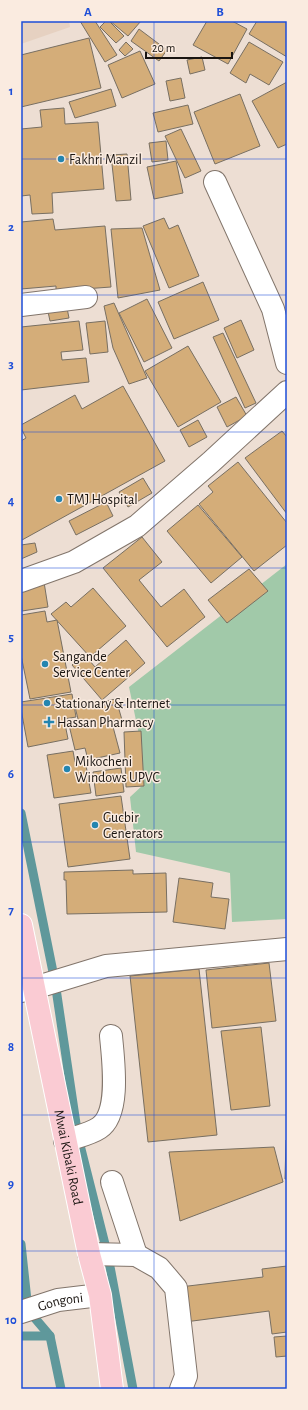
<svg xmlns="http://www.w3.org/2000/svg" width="308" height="1410" font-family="'Alegreya Sans',sans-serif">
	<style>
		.built { fill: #e6d1c1 }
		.green { fill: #a1c9a9 }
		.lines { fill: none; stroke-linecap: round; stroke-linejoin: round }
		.stream { stroke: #5f989b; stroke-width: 9 }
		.building { fill: #d4ad79; stroke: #786f62 }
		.minor-casing { stroke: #82756b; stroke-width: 24 }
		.major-casing { stroke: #fff; stroke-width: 24 }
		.minor { stroke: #fff; stroke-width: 22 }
		.major { stroke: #facbd3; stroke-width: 22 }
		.grid { fill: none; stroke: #1d4ed8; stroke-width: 1; stroke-opacity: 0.55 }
		.poi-dot { fill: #2485b0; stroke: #faebe0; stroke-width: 1.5 }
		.labels { text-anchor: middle; stroke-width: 3; stroke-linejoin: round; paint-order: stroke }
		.poi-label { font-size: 14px; fill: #1a1511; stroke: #faebe0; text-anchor: start }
		.street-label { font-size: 14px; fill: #1a1511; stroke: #faebe0 }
		.neatline { fill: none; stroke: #1d4ed8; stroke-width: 1.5 }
		.grid-label { font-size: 13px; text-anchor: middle; font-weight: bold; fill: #1d4ed8 }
	</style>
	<rect width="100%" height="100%" fill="#edded3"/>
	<polygon class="built" points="21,21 69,21 70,27 21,44"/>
	<polygon class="green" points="287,564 287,919 232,922 230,873 136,852 130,797 143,785 142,749 129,687"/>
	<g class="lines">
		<g class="stream">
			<polyline points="21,813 55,982 78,1137 108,1256 133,1389"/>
			<polyline points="21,1244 28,1310 50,1336 61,1389"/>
			<polyline points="21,1336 50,1336"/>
		</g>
	</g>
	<g class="building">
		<polygon points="80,21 95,21 117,55 105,62"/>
		<polygon points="106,21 109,21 124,36 116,43 100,27"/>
		<polygon points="110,21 141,21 128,36"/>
		<polygon points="207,21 232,21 247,29 228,64 193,45"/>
		<polygon points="257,21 287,21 287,57 249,34"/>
		<polygon points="139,29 167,50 159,61 131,41"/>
		<polygon points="89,38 101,88 21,107 21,55"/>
		<polygon points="126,42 133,49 125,56 119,50"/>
		<polygon points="249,42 283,62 269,85 250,74 246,83 230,73"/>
		<polygon points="140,51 155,84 122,98 108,65"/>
		<polygon points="202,57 205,70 190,74 187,60"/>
		<polygon points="181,78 185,98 170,101 166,81"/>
		<polygon points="287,82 287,144 278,148 252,101"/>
		<polygon points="111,89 116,106 75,118 69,102"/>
		<polygon points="240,94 260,146 215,164 194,112"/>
		<polygon points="188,105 193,124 158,132 153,113"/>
		<polygon points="64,108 65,124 98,122 104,189 52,193 53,213 32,214 30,195 21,196 21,129 42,127 40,110"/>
		<polygon points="181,129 201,171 185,178 165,136"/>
		<polygon points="166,141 168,160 152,162 149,143"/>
		<polygon points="127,154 131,200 116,201 111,155"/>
		<polygon points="176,161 183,193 154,199 147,167"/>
		<polygon points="164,218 169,229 178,225 199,276 169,288 143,226"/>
		<polygon points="53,219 55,230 105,226 111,287 56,291 56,286 21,289 21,222"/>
		<polygon points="142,228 160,290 118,298 111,229"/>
		<polygon points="203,282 219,320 174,339 158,302"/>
		<polygon points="147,299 172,348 144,362 119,313"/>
		<polygon points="66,303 69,318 50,321 47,307"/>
		<polygon points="114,303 147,378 129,384 113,348 104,306"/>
		<polygon points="241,320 254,350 237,358 224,328"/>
		<polygon points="79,321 83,350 61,352 62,360 86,358 89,382 21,390 21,327"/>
		<polygon points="105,321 108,352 90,354 86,323"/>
		<polygon points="223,333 256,403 245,408 213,337"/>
		<polygon points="188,346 221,402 178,427 145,371"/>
		<polygon points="123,386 165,461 22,540 21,537 21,441 26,438 21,428 21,425 75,395 82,409"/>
		<polygon points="236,397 247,416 227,427 217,407"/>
		<polygon points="198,420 207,437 189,447 180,430"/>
		<polygon points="282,431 287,437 287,514 245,458"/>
		<polygon points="238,462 287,523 287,545 254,571 199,504 213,492 208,486"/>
		<polygon points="143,478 152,493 128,507 119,492"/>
		<polygon points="106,502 113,516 76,535 69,521"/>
		<polygon points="198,505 242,557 211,583 167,531"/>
		<polygon points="142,537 162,562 139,580 161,607 184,589 205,617 167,647 103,568"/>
		<polygon points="35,543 37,552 21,559 21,545"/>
		<polygon points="249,569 268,591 227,623 208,600"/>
		<polygon points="44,582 48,607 22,611 21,585"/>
		<polygon points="93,588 126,626 90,657 51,614 66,602 71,607"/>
		<polygon points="45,611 47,622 57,620 71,692 30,699 21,655 21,615"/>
		<polygon points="126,640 145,663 102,700 72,665 84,654 95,667"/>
		<polygon points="72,694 76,717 64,719 68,739 28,747 21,709 21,702"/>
		<polygon points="116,699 122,720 112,723 120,753 88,760 85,748 75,750 69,725 79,723 75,707"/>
		<polygon points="141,731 144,786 126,787 124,732"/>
		<polygon points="73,751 75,762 85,760 91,793 54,798 47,755"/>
		<polygon points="121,768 124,792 96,796 93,772"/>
		<polygon points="121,796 130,859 68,867 59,804"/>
		<polygon points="133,870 133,874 166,873 167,912 67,914 66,880 64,880 64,872"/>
		<polygon points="179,878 213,883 211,897 229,899 225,929 173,922"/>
		<polygon points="269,963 276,1021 212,1028 206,970"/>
		<polygon points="199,969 217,1135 148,1142 130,976"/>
		<polygon points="261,1027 270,1106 231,1110 221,1031"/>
		<polygon points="286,1140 287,1140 287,1179 285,1179"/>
		<polygon points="274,1147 283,1182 180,1221 169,1152"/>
		<polygon points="287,1266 287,1332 272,1334 269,1311 185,1322 180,1287 263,1277 262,1269"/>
		<polygon points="287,1336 287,1356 276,1357 274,1337"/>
	</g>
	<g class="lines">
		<g class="minor-casing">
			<g id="minor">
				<polyline points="215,182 273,309 287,363"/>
				<polyline points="21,305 86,297"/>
				<polyline points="21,581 74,562 137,526 211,462 287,392"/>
				<polyline points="21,991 34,988 106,966 287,949"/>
				<path d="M65 1141C76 1137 90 1134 99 1128 121 1114 113 1059 111 1036"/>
				<polyline points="112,1182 136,1255"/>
				<polyline points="89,1254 136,1255 159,1268 176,1288 186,1376 181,1389"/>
				<path id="s1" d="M21 1312 58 1300 100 1295"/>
			</g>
		</g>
		<g class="major-casing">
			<g id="major">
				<path id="s2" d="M21 925 89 1254 100 1295 112 1389"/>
			</g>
		</g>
		<use href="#minor" class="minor"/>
		<use href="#major" class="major"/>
	</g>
	<path class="grid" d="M154 21V1389M21 159H287M21 295H287M21 432H287M21 568H287M21 705H287M21 842H287M21 978H287M21 1115H287M21 1251H287"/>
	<g class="poi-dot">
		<circle cx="61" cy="159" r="4"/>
		<circle cx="59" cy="499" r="4"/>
		<circle cx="45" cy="664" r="4"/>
		<circle cx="47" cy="703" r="4"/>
		<path d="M47 716h4v4h4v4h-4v4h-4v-4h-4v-4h4z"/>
		<circle cx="67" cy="769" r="4"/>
		<circle cx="95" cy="825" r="4"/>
	</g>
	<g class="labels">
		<g class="poi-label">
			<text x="69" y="164">Fakhri Manzil</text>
			<text x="67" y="504">TMJ Hospital</text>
			<text x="53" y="661">Sangande<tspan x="53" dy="16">Service Center</tspan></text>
			<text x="55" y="708">Stationary &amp; Internet</text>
			<text x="57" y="727">Hassan Pharmacy</text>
			<text x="75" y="766">Mikocheni<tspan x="75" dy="16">Windows UPVC</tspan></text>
			<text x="103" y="822">Gucbir<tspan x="103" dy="16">Generators</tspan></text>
		</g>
		<g class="street-label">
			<text dy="5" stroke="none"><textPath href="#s2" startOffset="237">Mwai Kibaki Road</textPath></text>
			<text dy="5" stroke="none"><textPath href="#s1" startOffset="41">Gongoni</textPath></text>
		</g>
	</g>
	<rect width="308" height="1410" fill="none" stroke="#faebe0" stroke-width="44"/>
	<path d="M146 52v6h86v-6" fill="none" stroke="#1a1511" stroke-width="2"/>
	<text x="152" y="52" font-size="12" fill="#1a1511" stroke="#faebe0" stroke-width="3" paint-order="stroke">20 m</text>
	<rect x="22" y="22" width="264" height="1366" class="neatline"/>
	<g class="grid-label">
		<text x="88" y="16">A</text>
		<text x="220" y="16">B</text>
		<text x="11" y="95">1</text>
		<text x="11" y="231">2</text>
		<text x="11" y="368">3</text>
		<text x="11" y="505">4</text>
		<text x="11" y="641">5</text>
		<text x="11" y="778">6</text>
		<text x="11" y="914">7</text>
		<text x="11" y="1051">8</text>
		<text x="11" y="1188">9</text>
		<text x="11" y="1324">10</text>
	</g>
</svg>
